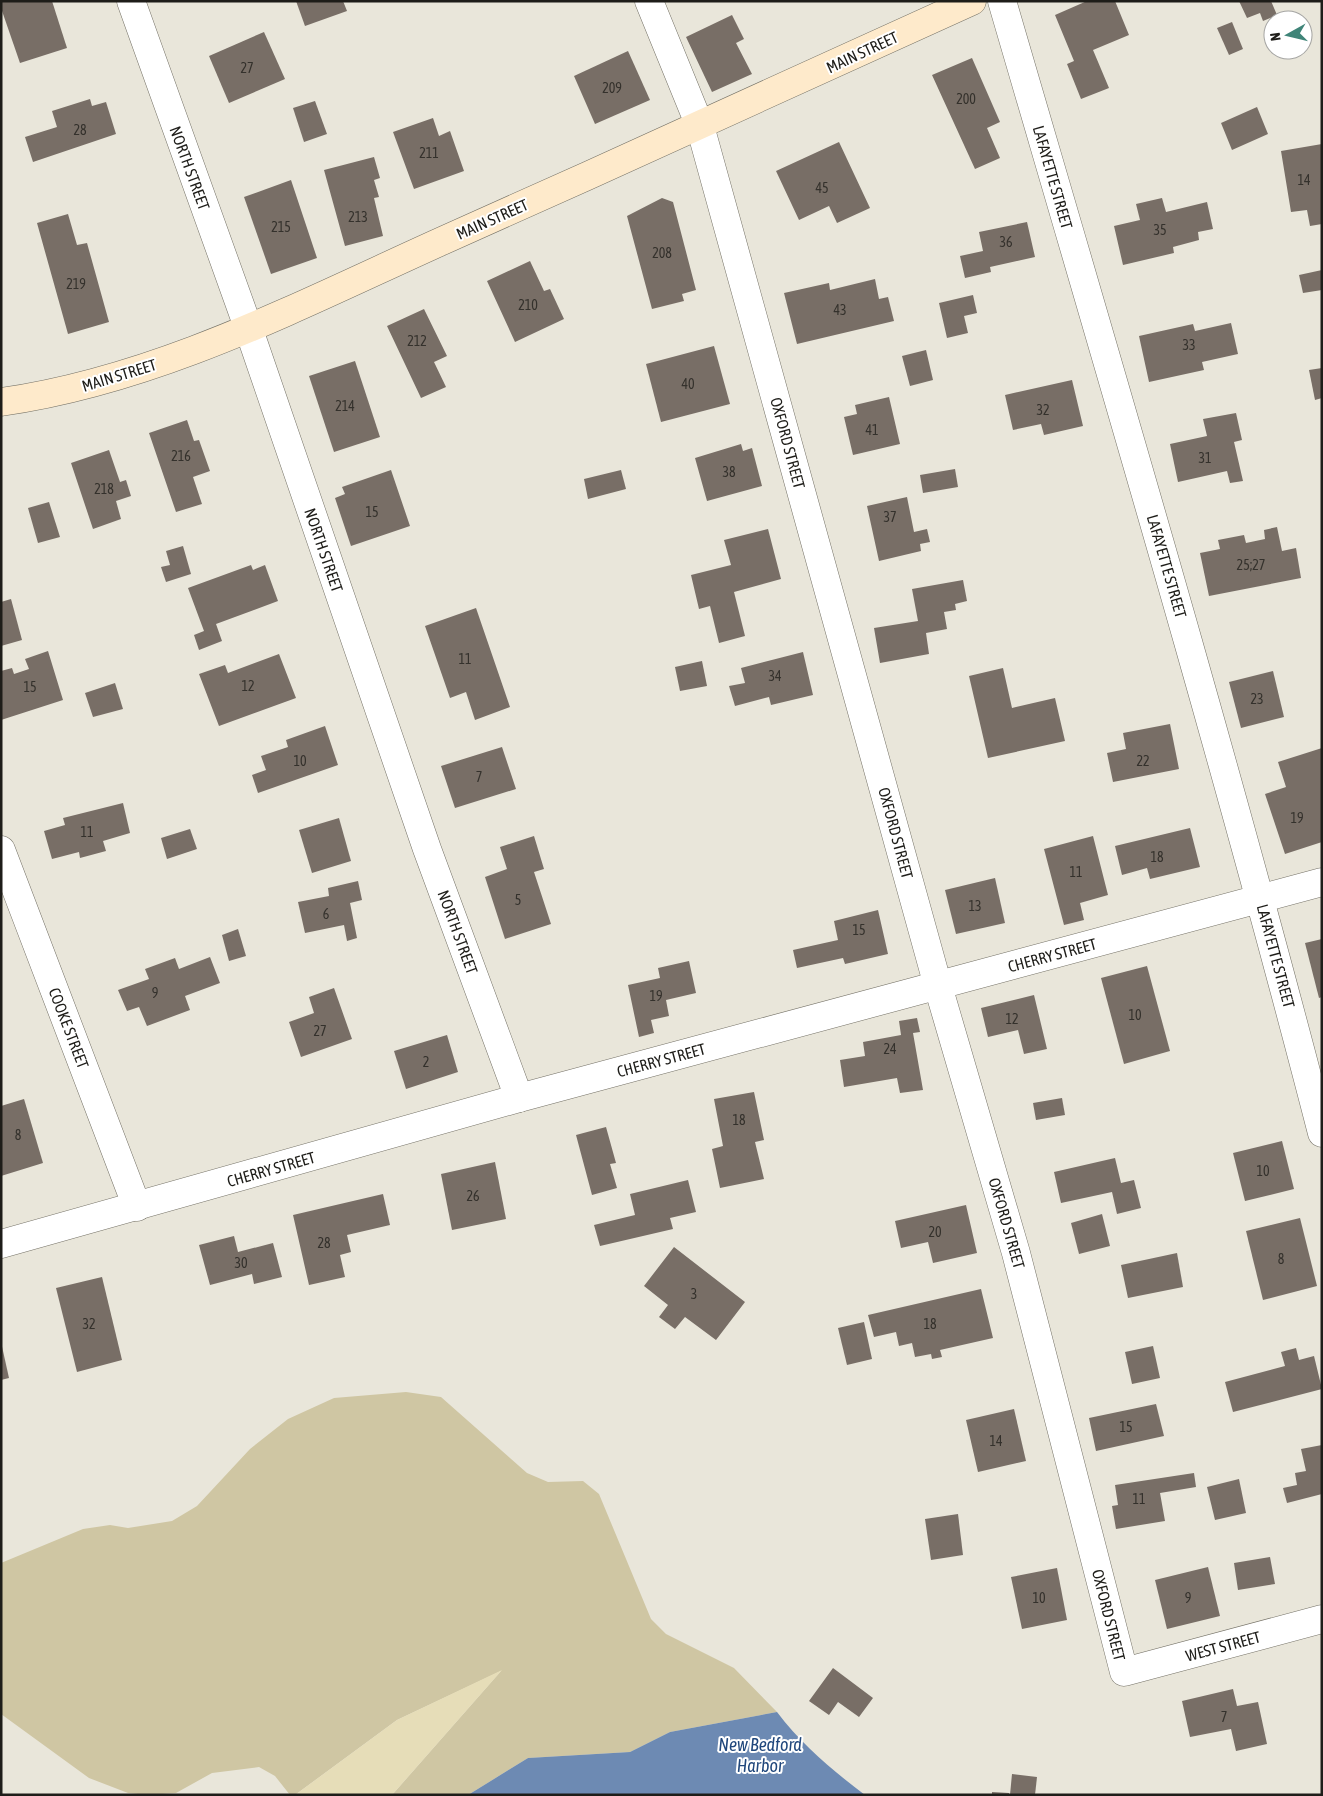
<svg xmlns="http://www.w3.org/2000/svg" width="1323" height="1796" font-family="'Asap Condensed',sans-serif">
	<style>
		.green { fill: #cfc6a3 }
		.sand { fill: #e6ddb8 }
		.water { fill: #6d8ab3 }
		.building { fill: #786e66 }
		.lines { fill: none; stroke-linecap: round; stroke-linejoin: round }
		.minor-casing { stroke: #747166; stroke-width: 29 }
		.secondary-casing { stroke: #747166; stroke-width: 29 }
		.minor { stroke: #fff; stroke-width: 28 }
		.secondary { stroke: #feeacb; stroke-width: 28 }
		.labels { text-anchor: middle; stroke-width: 4; stroke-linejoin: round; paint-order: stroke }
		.number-label { font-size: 14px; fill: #34312c }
		.street-label { font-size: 16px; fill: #1e1d19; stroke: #fff }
		.water-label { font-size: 18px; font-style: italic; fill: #20477c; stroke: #fff }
	</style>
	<rect width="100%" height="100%" fill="#e9e6da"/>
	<polygon class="green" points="406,1392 441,1397 527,1473 548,1482 583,1481 599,1494 651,1619 666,1634 734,1668 777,1712 670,1732 630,1752 528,1758 468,1795 392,1795 501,1671 397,1720 295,1795 290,1795 275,1776 259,1767 212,1773 176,1793 148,1795 128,1793 89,1778 1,1714 1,1563 83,1529 110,1525 128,1528 172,1521 197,1506 250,1449 288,1419 334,1398"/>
	<polygon class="sand" points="502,1670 392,1795 295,1795 397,1720"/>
	<path class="water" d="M777 1712C802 1745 832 1770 865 1795H468L528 1758 630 1752 670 1732Z"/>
	<g class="building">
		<polygon points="1,1 52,1 67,48 20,63 1,8"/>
		<polygon points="296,1 343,1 347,11 305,26"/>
		<polygon points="1087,1 1115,1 1129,35 1093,50 1109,88 1081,99 1067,64 1074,61 1055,15"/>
		<polygon points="1239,1 1271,1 1277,15 1263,21 1260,13 1247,18"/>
		<polygon points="732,15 744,39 736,43 752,74 712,92 686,37"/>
		<polygon points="1232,22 1243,49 1229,55 1217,28"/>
		<polygon points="264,32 285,79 229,103 209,56"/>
		<polygon points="628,51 650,100 595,124 574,76"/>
		<polygon points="972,58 1000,122 987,128 1000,158 975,169 932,75"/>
		<polygon points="90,99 92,106 106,102 116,134 33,162 25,137 57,127 52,111"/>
		<polygon points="315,101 327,134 304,142 293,108"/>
		<polygon points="1257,107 1268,134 1232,150 1221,123"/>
		<polygon points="433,118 439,136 450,131 464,171 414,189 393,132"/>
		<polygon points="839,142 870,208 837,223 829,206 799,220 776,171"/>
		<polygon points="1322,144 1322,224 1310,226 1307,210 1291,212 1281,151"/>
		<polygon points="374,157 380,178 374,180 379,197 374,198 383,236 345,246 324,170"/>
		<polygon points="291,180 317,258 271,274 244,197"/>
		<polygon points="662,198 673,202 696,290 682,294 684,301 652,309 627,216"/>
		<polygon points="1162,198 1166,212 1207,202 1213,229 1198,232 1199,240 1173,247 1174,253 1123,265 1114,226 1140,220 1136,204"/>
		<polygon points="68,214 77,245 87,243 109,322 68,334 37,223"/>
		<polygon points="1027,222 1035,257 990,267 991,272 965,278 960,256 983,251 979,232"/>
		<polygon points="530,261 544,291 550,289 564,319 515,342 487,281"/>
		<polygon points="1322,270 1322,290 1303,293 1299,275"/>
		<polygon points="875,279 879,299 888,297 894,321 797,344 784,293 829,283 830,290"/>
		<polygon points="973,295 977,313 964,316 968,333 947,338 939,303"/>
		<polygon points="424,309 447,356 434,362 446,387 421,398 387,326"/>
		<polygon points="1231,323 1238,354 1202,362 1204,370 1149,382 1139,336 1193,324 1195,331"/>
		<polygon points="714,346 730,404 661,422 646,364"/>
		<polygon points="926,350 933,380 910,386 902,356"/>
		<polygon points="355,361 380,437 334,452 309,376"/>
		<polygon points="1322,368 1322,398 1315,400 1309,370"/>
		<polygon points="1072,380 1083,426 1044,435 1041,424 1013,430 1005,395"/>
		<polygon points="889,397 900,444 853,455 844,417 857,414 855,405"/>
		<polygon points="1236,413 1242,440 1234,442 1243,481 1230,483 1227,471 1178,482 1170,444 1207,436 1203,419"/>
		<polygon points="187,420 194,441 199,440 210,471 193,477 202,504 176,512 149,433"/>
		<polygon points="741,444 743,451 752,448 762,486 707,501 695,458"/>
		<polygon points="109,450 120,482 126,480 131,496 116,501 121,519 93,529 71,463"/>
		<polygon points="955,469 958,487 923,493 920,475"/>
		<polygon points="391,470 410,526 351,546 335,498 345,494 342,487"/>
		<polygon points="621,470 626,489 588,499 584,479"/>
		<polygon points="907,497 914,532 927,529 930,542 920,544 921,551 879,561 867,506"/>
		<polygon points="49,502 60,537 38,543 28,508"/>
		<polygon points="1277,527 1282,551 1296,548 1301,578 1209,596 1200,553 1220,549 1218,540 1244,535 1246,543 1265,539 1264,530"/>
		<polygon points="768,529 781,579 734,592 745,636 719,643 710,606 699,609 691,575 731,565 724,540"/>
		<polygon points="183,546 191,574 166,582 161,567 170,565 166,551"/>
		<polygon points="251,565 253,570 265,565 278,601 216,624 222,641 199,650 194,635 204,631 188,588"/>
		<polygon points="963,580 967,601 955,604 956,610 944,612 947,629 926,633 929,654 880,663 874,628 918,621 912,589"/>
		<polygon points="11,599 22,640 1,646 1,602"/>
		<polygon points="476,608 510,707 475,720 466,692 450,698 425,626"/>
		<polygon points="48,651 63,700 1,720 1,671 12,668 14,674 29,669 25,659"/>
		<polygon points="803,652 813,695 771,705 769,697 735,706 729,686 745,683 741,668"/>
		<polygon points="279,654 296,698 219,726 199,674 225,665 228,673"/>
		<polygon points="702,661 707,686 680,691 675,667"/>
		<polygon points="1003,668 1012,708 1055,698 1065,741 988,758 969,676"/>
		<polygon points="1273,671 1284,717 1241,728 1229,682"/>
		<polygon points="115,683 123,709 93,717 85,693"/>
		<polygon points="1170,724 1179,769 1113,782 1107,753 1126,749 1123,733"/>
		<polygon points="325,726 338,765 258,793 252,775 266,770 261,756 288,747 286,740"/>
		<polygon points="502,747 516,789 455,808 441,766"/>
		<polygon points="1322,748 1322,842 1285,854 1265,794 1286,787 1278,762"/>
		<polygon points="123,803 130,833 103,841 106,851 80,858 79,852 52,859 44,831 65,825 63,818"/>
		<polygon points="339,818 351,861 312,873 299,830"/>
		<polygon points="1190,828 1200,867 1150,879 1147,868 1122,875 1115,846"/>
		<polygon points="190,829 197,849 167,859 161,838"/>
		<polygon points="534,836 544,869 534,872 551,924 505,939 485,877 507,869 500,847"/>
		<polygon points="1093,836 1108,895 1080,903 1084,920 1064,925 1044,849"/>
		<polygon points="995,878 1005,923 956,934 945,890"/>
		<polygon points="358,881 362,900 350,903 357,938 347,941 344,925 305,933 298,902 329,896 328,888"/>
		<polygon points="878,910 888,954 845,964 843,958 797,968 793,950 838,940 834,921"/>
		<polygon points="238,929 246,956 229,961 222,935"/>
		<polygon points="1322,939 1322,997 1319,998 1305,943"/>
		<polygon points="210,957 220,983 185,996 190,1010 147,1026 139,1007 127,1011 118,990 149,979 145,969 175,958 179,969"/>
		<polygon points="689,961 696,993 666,1000 669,1016 651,1020 654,1033 639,1037 628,985 660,978 658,968"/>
		<polygon points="1147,966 1170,1051 1124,1064 1101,978"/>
		<polygon points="334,988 352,1039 301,1057 289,1022 314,1013 309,997"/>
		<polygon points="1034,995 1047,1049 1024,1054 1018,1030 988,1037 981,1008"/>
		<polygon points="917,1018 920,1032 913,1033 923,1090 900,1093 897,1078 844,1087 840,1060 865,1056 863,1042 901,1035 899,1021"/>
		<polygon points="447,1035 458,1072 406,1089 394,1051"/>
		<polygon points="754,1092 764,1140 755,1142 764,1179 720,1188 712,1149 723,1146 714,1099"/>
		<polygon points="1062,1098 1065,1115 1036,1120 1033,1103"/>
		<polygon points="24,1099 43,1163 1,1176 1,1106"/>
		<polygon points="606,1127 616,1163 610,1164 617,1188 592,1195 576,1135"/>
		<polygon points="1282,1141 1294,1189 1245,1201 1233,1153"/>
		<polygon points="1115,1158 1121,1183 1134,1180 1141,1208 1117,1214 1112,1192 1061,1203 1054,1172"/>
		<polygon points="495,1162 506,1219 452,1230 441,1174"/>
		<polygon points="688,1180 696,1212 670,1218 673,1229 600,1246 594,1225 635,1215 630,1194"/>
		<polygon points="383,1194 390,1225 347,1235 351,1252 340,1255 345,1277 309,1285 293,1215"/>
		<polygon points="966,1205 977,1253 933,1263 928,1242 901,1248 895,1221"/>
		<polygon points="1102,1214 1110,1246 1079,1254 1071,1223"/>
		<polygon points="1300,1218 1317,1286 1263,1300 1246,1231"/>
		<polygon points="234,1236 238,1252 273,1243 282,1277 254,1284 252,1274 210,1285 199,1245"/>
		<polygon points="674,1247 745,1302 716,1340 685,1317 675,1329 659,1317 668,1305 644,1286"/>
		<polygon points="1177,1253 1183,1287 1128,1298 1121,1265"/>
		<polygon points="102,1277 122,1360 77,1372 56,1288"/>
		<polygon points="981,1289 993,1338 940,1350 942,1357 932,1359 931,1354 915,1357 912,1343 899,1346 896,1332 874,1337 868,1315"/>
		<polygon points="864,1322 872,1359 847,1365 838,1328"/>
		<polygon points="1,1342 9,1378 1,1380"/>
		<polygon points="1153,1346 1160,1378 1132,1384 1125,1352"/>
		<polygon points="1296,1348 1299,1360 1314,1356 1322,1389 1233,1412 1225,1382 1285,1366 1281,1352"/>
		<polygon points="1156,1404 1164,1436 1096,1451 1089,1418"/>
		<polygon points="1014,1409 1026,1461 978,1472 966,1420"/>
		<polygon points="1322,1445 1322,1494 1287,1503 1283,1488 1297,1485 1295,1473 1306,1471 1301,1449"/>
		<polygon points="1194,1473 1196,1487 1160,1493 1165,1521 1116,1529 1112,1506 1118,1505 1115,1485"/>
		<polygon points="1239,1479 1246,1513 1215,1520 1207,1487"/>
		<polygon points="958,1514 963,1555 931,1560 925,1519"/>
		<polygon points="1270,1557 1275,1584 1238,1590 1234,1563"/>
		<polygon points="1208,1567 1220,1616 1167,1629 1155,1580"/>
		<polygon points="1057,1568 1067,1620 1022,1629 1011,1577"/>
		<polygon points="833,1668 873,1698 859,1717 838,1702 829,1715 809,1701"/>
		<polygon points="1233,1689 1237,1706 1258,1702 1267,1744 1236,1751 1231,1729 1190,1737 1182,1701"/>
		<polygon points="1012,1774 1037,1777 1035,1795 1010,1795"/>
		<polygon points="992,1792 1009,1793 1009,1795 992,1795"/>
	</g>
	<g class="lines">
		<g class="minor-casing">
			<g id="minor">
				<polyline points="131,1 248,327 427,849 519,1098"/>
				<polyline points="649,1 700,126 938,986 1016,1253 1124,1672 1322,1619"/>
				<path d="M1002 1C1112 378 1224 754 1322 1133"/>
				<polyline points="1,850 137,1207"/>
				<polyline points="1,1244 519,1098 1322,882"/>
			</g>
		</g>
		<g class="secondary-casing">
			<path id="secondary" d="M1 402C157 380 300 305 442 241 619 162 795 82 972 1"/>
		</g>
		<use href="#minor" class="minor"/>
		<use href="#secondary" class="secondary"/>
	</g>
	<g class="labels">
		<g class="number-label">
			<text x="247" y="73">27</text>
			<text x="612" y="93">209</text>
			<text x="966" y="104">200</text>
			<text x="80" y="135">28</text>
			<text x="429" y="158">211</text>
			<text x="1304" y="185">14</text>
			<text x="822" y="193">45</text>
			<text x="358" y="222">213</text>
			<text x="281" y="232">215</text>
			<text x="1160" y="235">35</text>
			<text x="1006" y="247">36</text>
			<text x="662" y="258">208</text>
			<text x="76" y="289">219</text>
			<text x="528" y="310">210</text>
			<text x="840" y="315">43</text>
			<text x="417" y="346">212</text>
			<text x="1189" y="350">33</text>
			<text x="688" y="389">40</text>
			<text x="345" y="411">214</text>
			<text x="1043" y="415">32</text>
			<text x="872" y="435">41</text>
			<text x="181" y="461">216</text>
			<text x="1205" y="463">31</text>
			<text x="729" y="477">38</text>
			<text x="104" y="494">218</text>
			<text x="372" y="517">15</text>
			<text x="890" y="522">37</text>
			<text x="1251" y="570">25;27</text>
			<text x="465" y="664">11</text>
			<text x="775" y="681">34</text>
			<text x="248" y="691">12</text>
			<text x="30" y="692">15</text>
			<text x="1257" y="704">23</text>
			<text x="300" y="766">10</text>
			<text x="1143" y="766">22</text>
			<text x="479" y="782">7</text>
			<text x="1297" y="823">19</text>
			<text x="87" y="837">11</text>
			<text x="1157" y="862">18</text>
			<text x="1076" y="877">11</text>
			<text x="518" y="905">5</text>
			<text x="975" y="911">13</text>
			<text x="326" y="919">6</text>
			<text x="859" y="935">15</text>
			<text x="155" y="998">9</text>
			<text x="656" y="1001">19</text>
			<text x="1135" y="1020">10</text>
			<text x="1012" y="1024">12</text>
			<text x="320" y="1036">27</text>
			<text x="890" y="1054">24</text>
			<text x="426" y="1067">2</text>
			<text x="739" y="1125">18</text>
			<text x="18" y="1140">8</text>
			<text x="1263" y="1176">10</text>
			<text x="473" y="1201">26</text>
			<text x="935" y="1237">20</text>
			<text x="324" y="1248">28</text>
			<text x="1281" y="1264">8</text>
			<text x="241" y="1268">30</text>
			<text x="694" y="1299">3</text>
			<text x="89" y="1329">32</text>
			<text x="930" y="1329">18</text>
			<text x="1126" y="1432">15</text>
			<text x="996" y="1446">14</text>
			<text x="1139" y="1504">11</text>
			<text x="1039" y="1603">10</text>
			<text x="1188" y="1603">9</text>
			<text x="1224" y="1722">7</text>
		</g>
		<g class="street-label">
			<text transform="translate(862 52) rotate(-25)" y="6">MAIN STREET</text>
			<text transform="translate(190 168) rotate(70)" y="6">NORTH STREET</text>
			<text transform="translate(1053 177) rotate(74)" y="6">LAFAYETTE STREET</text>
			<text transform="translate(492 219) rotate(-24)" y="6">MAIN STREET</text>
			<text transform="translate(119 375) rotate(-17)" y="6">MAIN STREET</text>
			<text transform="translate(788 443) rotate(75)" y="6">OXFORD STREET</text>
			<text transform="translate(324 550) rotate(71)" y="6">NORTH STREET</text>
			<text transform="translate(1167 566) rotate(74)" y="6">LAFAYETTE STREET</text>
			<text transform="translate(896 833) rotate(75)" y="6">OXFORD STREET</text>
			<text transform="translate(458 932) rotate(70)" y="6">NORTH STREET</text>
			<text transform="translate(1052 955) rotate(-15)" y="6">CHERRY STREET</text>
			<text transform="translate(1276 956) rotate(75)" y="6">LAFAYETTE STREET</text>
			<text transform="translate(69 1028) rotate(69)" y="6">COOKE STREET</text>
			<text transform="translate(661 1060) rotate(-15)" y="6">CHERRY STREET</text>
			<text transform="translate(271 1169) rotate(-16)" y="6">CHERRY STREET</text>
			<text transform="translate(1007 1223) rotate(74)" y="6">OXFORD STREET</text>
			<text transform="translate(1109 1615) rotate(76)" y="6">OXFORD STREET</text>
			<text transform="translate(1223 1646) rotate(-15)" y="6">WEST STREET</text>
		</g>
		<g class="water-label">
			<text x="760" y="1751">New Bedford<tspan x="760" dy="21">Harbor</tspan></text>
		</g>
	</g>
	<rect width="1323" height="1796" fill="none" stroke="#1e1d19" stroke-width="5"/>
	<g transform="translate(1288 35) rotate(262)"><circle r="24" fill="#ffffff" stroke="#a5a5a3"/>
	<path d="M0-4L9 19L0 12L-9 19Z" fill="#3f8478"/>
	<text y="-8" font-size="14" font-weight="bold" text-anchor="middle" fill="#1e1d19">N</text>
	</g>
</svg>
